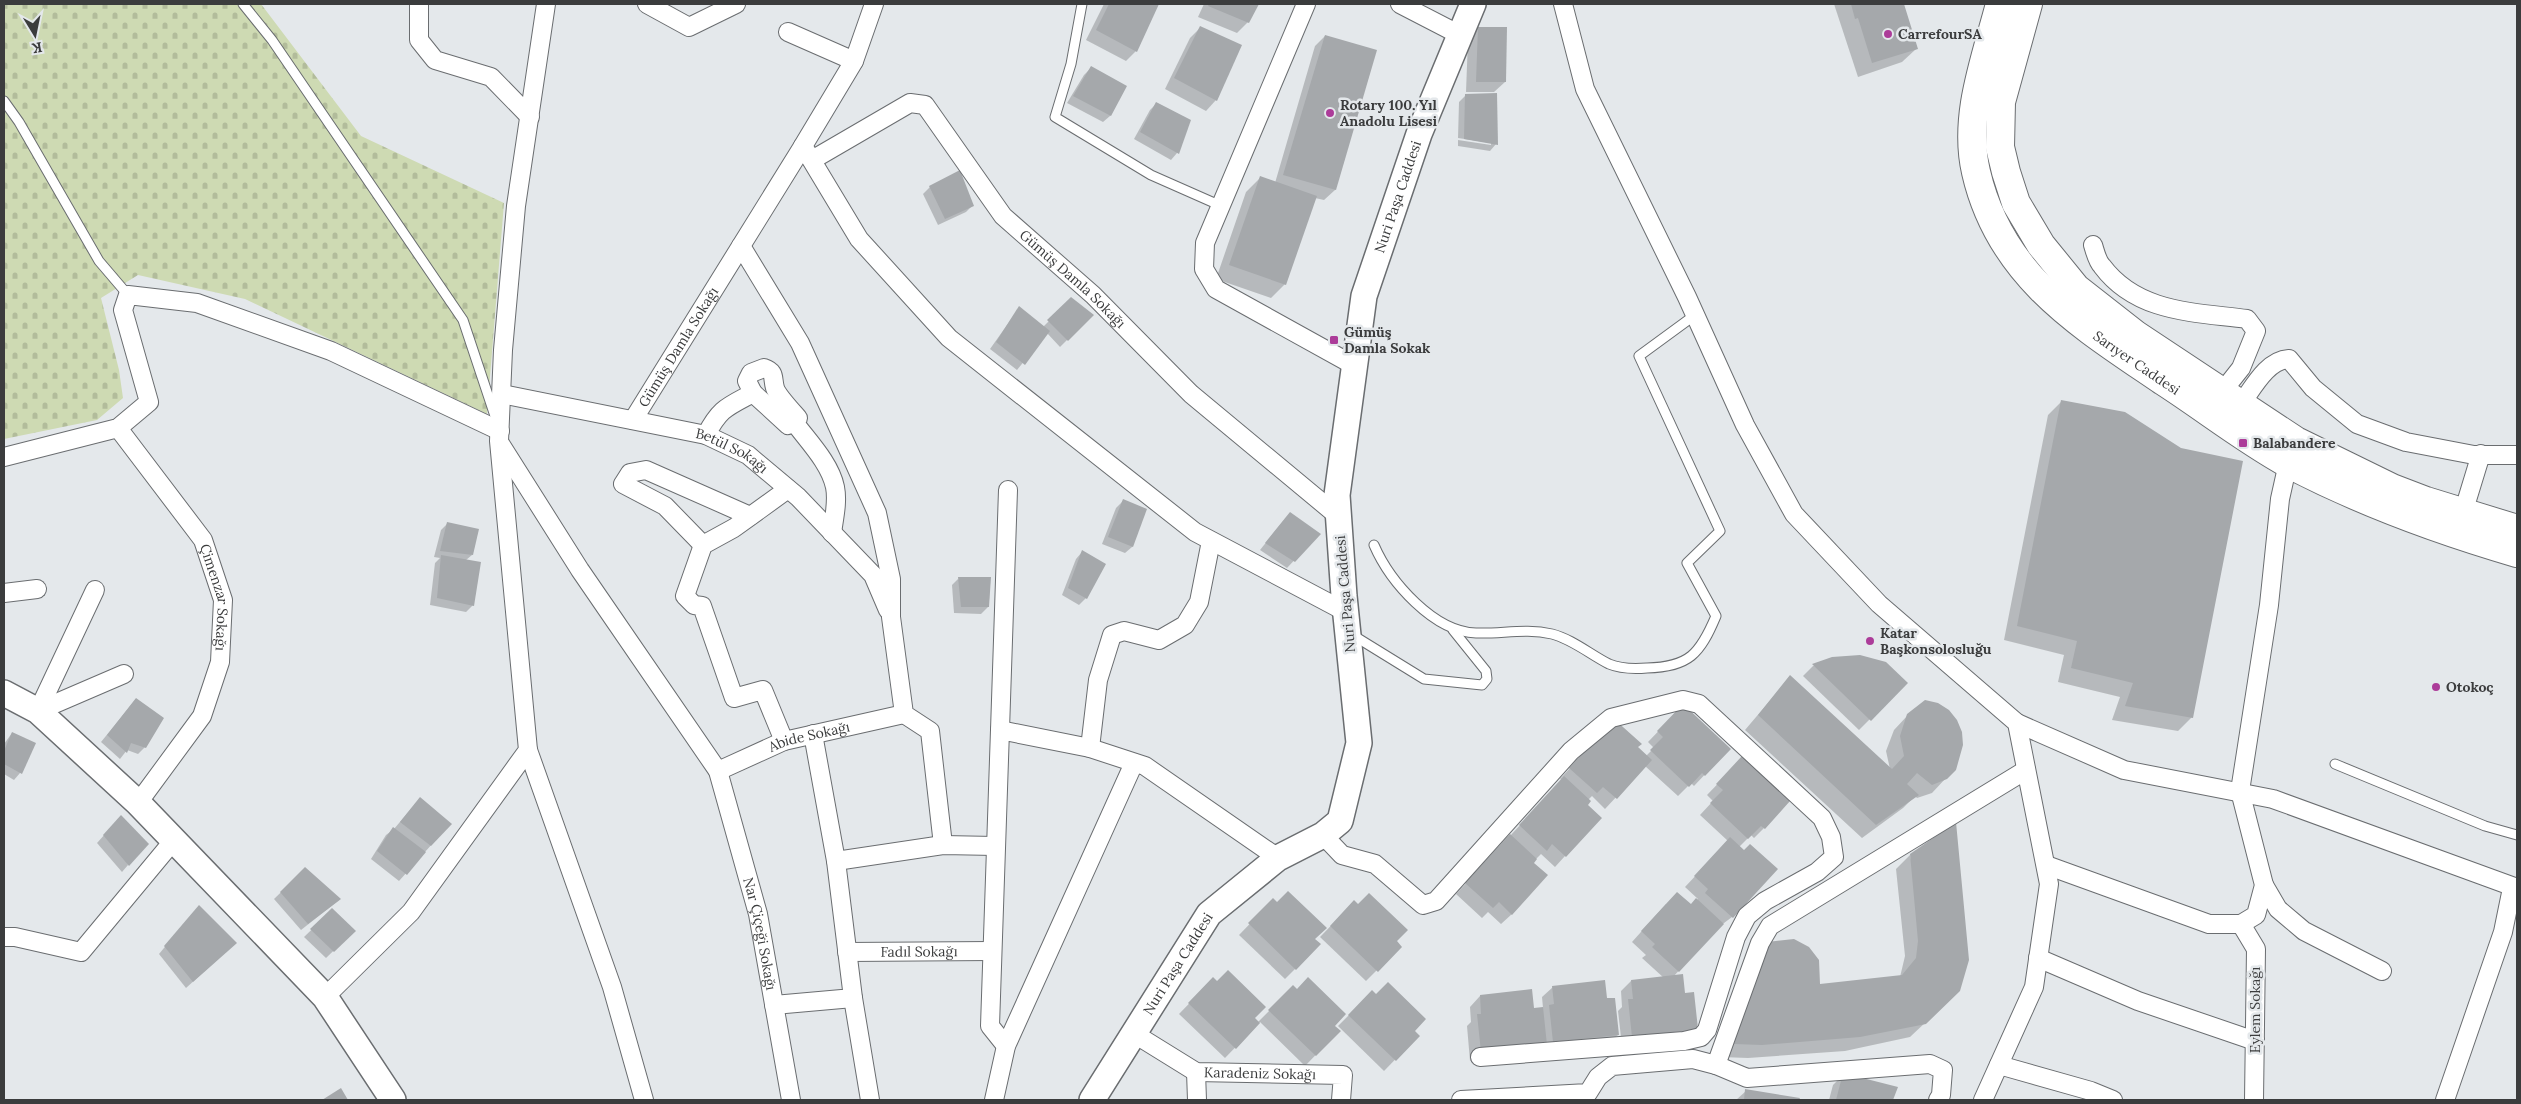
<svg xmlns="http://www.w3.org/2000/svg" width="2521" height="1104" font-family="Lora,serif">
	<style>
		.cemetery { fill: url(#cemetery-stones) }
		.shadow { fill: #0003 }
		.building { fill: #a5a8ab }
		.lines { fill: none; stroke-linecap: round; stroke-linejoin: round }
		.lane-casing { stroke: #6a6d70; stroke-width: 11 }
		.street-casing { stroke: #6a6d70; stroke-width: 20 }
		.secondary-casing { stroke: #6a6d70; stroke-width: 28 }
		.primary-casing { stroke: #6a6d70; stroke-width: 30 }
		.lane { stroke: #fff; stroke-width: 9 }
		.street { stroke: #fff; stroke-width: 18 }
		.secondary { stroke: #fff; stroke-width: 25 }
		.primary { stroke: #fff; stroke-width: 28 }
		.poi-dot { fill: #ac3c99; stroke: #e4e8eb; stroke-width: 2 }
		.labels { text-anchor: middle; stroke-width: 5; stroke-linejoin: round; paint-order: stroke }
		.poi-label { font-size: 14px; font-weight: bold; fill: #3b3c3d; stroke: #e4e8eb; text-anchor: start }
		.street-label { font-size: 14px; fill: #3b3c3d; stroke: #e4e8eb }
	</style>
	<defs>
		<pattern id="cemetery-stones" width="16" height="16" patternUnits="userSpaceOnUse" patternTransform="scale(1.25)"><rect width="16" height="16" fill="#cedab3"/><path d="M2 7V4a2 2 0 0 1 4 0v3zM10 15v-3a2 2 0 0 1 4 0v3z" fill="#b2bc9b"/></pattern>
	</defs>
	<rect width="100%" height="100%" fill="#e4e8eb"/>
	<polygon class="cemetery" points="4,4 261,4 361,136 504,203 487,414 245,299 138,275 101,298 119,370 123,398 97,420 4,439"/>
	<g class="shadow">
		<polygon points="1104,4 1157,4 1136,51 1126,61 1086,40"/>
		<polygon points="1204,4 1258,4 1248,22 1237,33 1198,17"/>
		<polygon points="1834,4 1903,4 1916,49 1902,62 1858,77"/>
		<polygon points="1201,27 1216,100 1206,111 1165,89 1190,38"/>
		<polygon points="1478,28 1505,82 1494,92 1466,92 1468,39"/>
		<polygon points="1325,36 1375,51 1335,190 1324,200 1315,198 1285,284 1271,298 1216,279 1246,192 1260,178 1275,183 1315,46"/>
		<polygon points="1091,68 1125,86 1110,116 1103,122 1067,103 1084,75"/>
		<polygon points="1466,95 1496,144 1490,151 1458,146 1458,140 1491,145 1491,143 1458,138 1459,102"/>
		<polygon points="1157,103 1189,120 1177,153 1171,160 1134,139 1150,110"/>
		<polygon points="930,187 973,205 966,212 938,225 923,194"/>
		<polygon points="1071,299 1092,315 1060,347 1047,333 1017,370 990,349 1019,308 1043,327"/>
		<polygon points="2062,401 2192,717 2178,731 2112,720 2120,697 2058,682 2064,655 2004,640 2048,415"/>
		<polygon points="1123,501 1146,509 1132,547 1125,553 1102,544 1116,508"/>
		<polygon points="1284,520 1319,534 1287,568 1260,550"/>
		<polygon points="447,524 472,555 466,560 473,605 466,612 430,605 435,563 440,558 434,557 441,530"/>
		<polygon points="1082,552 1086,598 1079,605 1062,595 1076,559"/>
		<polygon points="958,579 988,607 981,614 954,613 952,585"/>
		<polygon points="1832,658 1906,683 1859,730 1803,676 1813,666"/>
		<polygon points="1790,677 1890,769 1886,751 1894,730 1908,715 1946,778 1932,793 1917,798 1915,796 1903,808 1862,838 1745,730"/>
		<polygon points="136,699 145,747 138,754 127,750 120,759 101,742"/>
		<polygon points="1673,716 1729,749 1694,786 1691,783 1678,796 1645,766 1605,809 1592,796 1588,800 1565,856 1555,867 1541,854 1535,860 1512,914 1501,924 1488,912 1482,918 1456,894 1562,780 1560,779 1604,731 1637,747 1646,756 1654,748 1648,742"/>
		<polygon points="12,733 20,773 14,780 4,774 4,744"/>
		<polygon points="1732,769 1764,828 1754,838 1751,835 1739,847 1732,917 1720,926 1673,977 1684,994 1696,1029 1686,1039 1622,1046 1618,1011 1622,1007 1621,991 1631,981 1664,978 1642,958 1646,955 1632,942 1666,904 1691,906 1698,899 1685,887 1728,841 1700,815 1713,801 1707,795"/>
		<polygon points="420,798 450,824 399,881 371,859 386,835 394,829"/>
		<polygon points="114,824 128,865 122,872 97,843"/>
		<polygon points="1910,855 1944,1005 1910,1037 1845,1051 1748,1058 1721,1057 1753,958 1819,985 1900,977 1905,956 1896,869"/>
		<polygon points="305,869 339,900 301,930 274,899"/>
		<polygon points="1273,900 1319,945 1285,979 1239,935"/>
		<polygon points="1354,902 1400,947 1366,981 1320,937"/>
		<polygon points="332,910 354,931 326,958 304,937"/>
		<polygon points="193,913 229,949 186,988 159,954"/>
		<polygon points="1213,979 1257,1023 1293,987 1339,1031 1305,1066 1260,1022 1225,1058 1179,1014"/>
		<polygon points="1553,987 1618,1035 1607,1045 1470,1061 1467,1026 1471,1022 1470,1007 1480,996 1533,1009 1543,1008 1542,997"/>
		<polygon points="1372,992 1418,1036 1384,1071 1338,1026"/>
		<polygon points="1844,1074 1896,1088 1892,1100 1829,1100 1833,1085"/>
		<polygon points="1746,1091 1798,1099 1798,1100 1736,1100"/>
	</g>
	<g class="building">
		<polygon points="1109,4 1159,4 1137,52 1096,30"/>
		<polygon points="1209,4 1259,4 1249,23 1208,6"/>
		<polygon points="1851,4 1904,4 1918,49 1872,63 1858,18 1855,19"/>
		<polygon points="1200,26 1242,45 1217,101 1174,78"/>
		<polygon points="1478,27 1507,27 1506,82 1476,82"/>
		<polygon points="1325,35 1377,50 1336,190 1283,175"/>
		<polygon points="1091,66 1127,86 1111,116 1073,96"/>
		<polygon points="1497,93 1498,145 1464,139 1465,94"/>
		<polygon points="1156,102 1191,120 1179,154 1140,132"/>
		<polygon points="960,170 974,206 945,219 929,186"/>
		<polygon points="1260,176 1317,196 1286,285 1229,265"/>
		<polygon points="1071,297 1094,315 1068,341 1047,320"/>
		<polygon points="1019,306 1050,331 1025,365 996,342"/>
		<polygon points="2061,400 2125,412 2181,448 2243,461 2193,718 2125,706 2133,683 2071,668 2077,641 2017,626"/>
		<polygon points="1123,499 1147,509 1133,547 1108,537"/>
		<polygon points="1290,512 1321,534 1295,562 1265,543"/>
		<polygon points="447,522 479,529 473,555 440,551"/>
		<polygon points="1082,550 1106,564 1087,599 1068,588"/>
		<polygon points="441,555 481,562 474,606 437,598"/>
		<polygon points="958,577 991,577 989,607 961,607"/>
		<polygon points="1860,655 1886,662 1908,683 1871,721 1812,664 1832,657"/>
		<polygon points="1790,675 1892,769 1904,756 1900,736 1907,714 1925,700 1938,703 1949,710 1957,720 1962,732 1963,745 1956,770 1947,779 1932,785 1917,773 1907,784 1919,795 1876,825 1758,715"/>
		<polygon points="136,698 164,718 146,748 131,743 127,753 107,735"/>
		<polygon points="1683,704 1731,749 1705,776 1702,773 1689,787 1650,750 1663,737 1657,731"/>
		<polygon points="1614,719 1642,744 1638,747 1652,760 1617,799 1603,787 1597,793 1569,768"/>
		<polygon points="12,732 36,743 22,774 4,764 4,751"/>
		<polygon points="1742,756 1790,801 1765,829 1761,826 1748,839 1710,803 1723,790 1716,784"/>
		<polygon points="1564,776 1591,801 1588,805 1602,818 1566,857 1552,844 1547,851 1519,825"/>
		<polygon points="420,797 452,824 431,846 400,822"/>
		<polygon points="121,815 149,844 129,866 103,835"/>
		<polygon points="1956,822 1969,960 1960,991 1926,1024 1860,1037 1762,1045 1734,1044 1767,942 1794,939 1809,947 1819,960 1820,984 1902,975 1916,958 1918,941 1910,854"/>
		<polygon points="393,827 426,852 407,875 377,851"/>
		<polygon points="1510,834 1537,859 1534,863 1548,875 1512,915 1499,902 1493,908 1465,883"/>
		<polygon points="1730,837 1744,850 1750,844 1778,869 1733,918 1705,893 1708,889 1694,876"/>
		<polygon points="305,867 341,899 308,924 280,892"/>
		<polygon points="1288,891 1327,928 1315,939 1321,944 1296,970 1248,923 1273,898 1277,902"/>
		<polygon points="1677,892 1691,904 1696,898 1724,924 1679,972 1652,947 1655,944 1641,931"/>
		<polygon points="1369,893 1408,930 1397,941 1402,947 1378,972 1330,926 1354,900 1358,904"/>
		<polygon points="199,905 237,943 193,982 164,946"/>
		<polygon points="332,908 356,931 334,952 310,929"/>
		<polygon points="1228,970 1266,1007 1255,1018 1260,1023 1236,1049 1188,1003 1213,977 1217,981"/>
		<polygon points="1683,974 1685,993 1694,992 1698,1029 1632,1037 1628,999 1633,999 1631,980"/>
		<polygon points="1308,977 1346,1014 1335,1026 1341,1031 1316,1056 1268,1010 1293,985 1297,989"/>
		<polygon points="1605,980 1607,998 1615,998 1619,1035 1553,1042 1549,1005 1554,1004 1552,986"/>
		<polygon points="1388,982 1426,1019 1415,1031 1420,1036 1396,1061 1348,1015 1372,990 1376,994"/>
		<polygon points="1532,989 1534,1008 1543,1007 1547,1045 1481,1052 1477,1014 1481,1014 1480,995"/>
		<polygon points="1843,1073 1898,1087 1893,1100 1836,1100"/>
		<polygon points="341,1088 348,1100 322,1100"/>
		<polygon points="1745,1089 1800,1098 1799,1100 1744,1100"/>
	</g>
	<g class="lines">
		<g class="lane-casing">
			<g id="lane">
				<polyline points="243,4 272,40 463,320 496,419"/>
				<polyline points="1082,4 1071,64 1055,117 1151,175 1219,205"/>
				<polyline points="4,101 19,122 99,261 128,295"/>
				<path d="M1374 545C1390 582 1434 632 1476 633 1502 634 1526 628 1552 634 1572 639 1591 655 1609 664 1621 669 1635 669 1647 668 1689 667 1700 654 1716 616L1687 563 1720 531 1639 356 1695 315"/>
				<polyline points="1351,634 1424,679 1482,685 1487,679 1486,671 1453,630"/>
				<polyline points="2335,764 2485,826 2517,835"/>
			</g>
		</g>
		<g class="street-casing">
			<g id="street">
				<polyline points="419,4 419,40 435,60 491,77 530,117"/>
				<polyline points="647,4 689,27 736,4"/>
				<polyline points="874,4 854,61 803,146 859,239 949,338 1195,532 1346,612"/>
				<polyline points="1306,4 1205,243 1204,269 1216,289 1355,366"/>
				<polyline points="1400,4 1460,35"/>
				<polyline points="1563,4 1585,89 1687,297 1745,425 1794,514 1879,604 2017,723 2049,884 2034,987 1983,1100"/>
				<polyline points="788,32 854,61"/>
				<path id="s1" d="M812 160 910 103 925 105 1003 216 1093 295 1191 394 1338 516"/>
				<path d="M2093 245C2095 251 2097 261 2102 266 2137 313 2194 312 2247 319L2256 331 2241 368 2222 392"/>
				<polyline points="741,246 800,343 877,513 891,579 891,617 904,714 930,731 943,845"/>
				<polyline points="753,393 788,425 794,422"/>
				<path id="s2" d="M502 394 706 435 748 455 798 497 873 575 888 610"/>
				<path d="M2241 404C2253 388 2267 360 2289 359L2313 388 2357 424 2406 442 2474 455H2517"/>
				<path id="s3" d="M633 420 803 146"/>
				<path id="s4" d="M118 428 203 540 223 600 220 662 202 716 138 803"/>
				<path d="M706 435C720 408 727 407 753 393L747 381 751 373 764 368C776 372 772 378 775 388 777 395 792 411 798 418L794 422C808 441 830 463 835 487 838 502 834 518 832 533"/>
				<path id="s5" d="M501 445 580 570 718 771 758 914 791 1100"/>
				<polyline points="4,457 118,428 149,402 123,310 128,295 197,303 331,351 500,431"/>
				<polyline points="2463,513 2481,454"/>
				<polyline points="703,545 665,506 623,484 630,473 646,470 750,516"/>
				<polyline points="4,593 37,589"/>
				<polyline points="38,711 95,590"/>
				<polyline points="38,711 124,674"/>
				<polyline points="2017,723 2124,770 2273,799 2517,888"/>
				<polyline points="1000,730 1008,490"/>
				<polyline points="784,741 763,690 734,698 702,606 694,605 685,596 703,545 734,528 788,489"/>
				<polyline points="1090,748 1098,680 1112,635 1124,631 1159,640 1185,625 1199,602 1211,541"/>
				<polyline points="528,750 612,987 644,1100"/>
				<path id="s6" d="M718 771 784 741 904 714"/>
				<polyline points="1323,835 1342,855 1375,864 1423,905 1436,901 1571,751 1611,718 1683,700 1699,704 1822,818 1831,837 1834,857 1817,872 1765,901 1747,916 1736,937 1707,1030 1701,1037 1684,1041 1480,1057"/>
				<polyline points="836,861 943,845 995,846"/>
				<polyline points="2046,865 2209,924 2241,924 2256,915 2264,885 2240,791 2269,605 2280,499 2288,463"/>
				<polyline points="2264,885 2278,909 2304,931 2382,971"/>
				<polyline points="2241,924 2256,949 2254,1100"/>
				<polyline points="4,937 15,937 81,952 174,840"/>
				<path id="s7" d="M847 952 992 951"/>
				<polyline points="2038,958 2138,1001 2255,1041"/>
				<polyline points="325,997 411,912 528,750 499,441 503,350 516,206 546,4"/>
				<polyline points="853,998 870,1100"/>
				<polyline points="774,1005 853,998 836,861 813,734"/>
				<path id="s8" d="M1133 1033 1196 1072 1343 1075 1341 1100"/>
				<polyline points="1006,1046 990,1026 1000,730 1090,748 1145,766 1278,858"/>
				<polyline points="1716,1065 1760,943 1770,926 2026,770"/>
				<polyline points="1999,1065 2091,1091 2113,1100"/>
				<polyline points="1196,1072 1197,1100"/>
				<polyline points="994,1100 1006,1046 1134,763"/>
				<polyline points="1461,1100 1588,1093 1598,1077 1612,1066 1693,1059 1716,1065 1747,1078 1930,1064 1943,1070 1941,1095 1938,1100"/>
				<polyline points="2445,1100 2503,932 2512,888"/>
			</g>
		</g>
		<g class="secondary-casing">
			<g id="secondary">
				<polyline points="4,693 38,711 138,803 325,997 393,1100"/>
				<path id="s9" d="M1092 1100 1209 914 1278 858 1323 835 1340 821 1359 743 1344 596 1337 495 1364 296 1419 134 1473 4"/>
			</g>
		</g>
		<g class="primary-casing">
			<g id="primary">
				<path id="s10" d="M2000 4C1986 58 1963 116 1976 172 2000 277 2081 325 2163 381 2205 408 2245 440 2289 464 2362 502 2438 530 2517 553"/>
				<polyline points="2028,4 2001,102 2000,147 2006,172 2016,203 2041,245 2076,288 2136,335 2296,441 2392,488 2426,501 2517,529"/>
			</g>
		</g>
		<use href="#lane" class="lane"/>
		<use href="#street" class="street"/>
		<use href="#secondary" class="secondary"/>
		<use href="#primary" class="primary"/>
	</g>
	<g class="poi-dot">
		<circle cx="1888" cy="34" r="5"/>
		<circle cx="1330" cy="113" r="5"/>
		<rect x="1329" y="335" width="10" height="10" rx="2.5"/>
		<rect x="2238" y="438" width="10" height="10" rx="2.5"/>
		<circle cx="1870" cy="641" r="5"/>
		<circle cx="2436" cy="687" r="5"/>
	</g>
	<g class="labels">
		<g class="poi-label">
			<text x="1898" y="39">CarrefourSA</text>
			<text x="1340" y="110">Rotary 100. Yıl<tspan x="1340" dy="16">Anadolu Lisesi</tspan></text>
			<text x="1344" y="337">Gümüş<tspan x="1344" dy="16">Damla Sokak</tspan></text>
			<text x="2253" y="448">Balabandere</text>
			<text x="1880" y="638">Katar<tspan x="1880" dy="16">Başkonsolosluğu</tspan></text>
			<text x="2446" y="692">Otokoç</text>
		</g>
		<g class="street-label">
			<text dy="5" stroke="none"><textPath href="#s9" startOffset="1016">Nuri Paşa Caddesi</textPath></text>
			<text dy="5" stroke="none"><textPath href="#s1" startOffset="358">Gümüş Damla Sokağı</textPath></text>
			<text dy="5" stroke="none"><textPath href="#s3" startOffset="86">Gümüş Damla Sokağı</textPath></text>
			<text dy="5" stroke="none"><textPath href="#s10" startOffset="428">Sarıyer Caddesi</textPath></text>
			<text dy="5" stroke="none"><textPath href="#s2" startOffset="238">Betül Sokağı</textPath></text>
			<text transform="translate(1345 594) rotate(-95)" y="5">Nuri Paşa Caddesi</text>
			<text dy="5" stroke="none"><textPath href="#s4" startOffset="200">Çimenzar Sokağı</textPath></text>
			<text dy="5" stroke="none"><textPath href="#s6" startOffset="98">Abide Sokağı</textPath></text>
			<text dy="5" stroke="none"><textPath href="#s5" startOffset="560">Nar Çiçeği Sokağı</textPath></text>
			<text dy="5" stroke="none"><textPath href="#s7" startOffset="72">Fadıl Sokağı</textPath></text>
			<text dy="5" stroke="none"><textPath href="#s9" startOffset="161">Nuri Paşa Caddesi</textPath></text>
			<text transform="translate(2255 1010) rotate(-90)" y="5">Eylem Sokağı</text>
			<text dy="5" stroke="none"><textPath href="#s8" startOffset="138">Karadeniz Sokağı</textPath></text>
		</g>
	</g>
	<rect width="2521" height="1104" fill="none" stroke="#3b3c3d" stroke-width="10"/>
	<g transform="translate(35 35) rotate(170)" stroke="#e4e8eb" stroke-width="4" paint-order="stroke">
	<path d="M0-4L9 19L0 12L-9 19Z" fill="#3b3c3d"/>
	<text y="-8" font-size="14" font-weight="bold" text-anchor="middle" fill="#3b3c3d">K</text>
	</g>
</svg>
